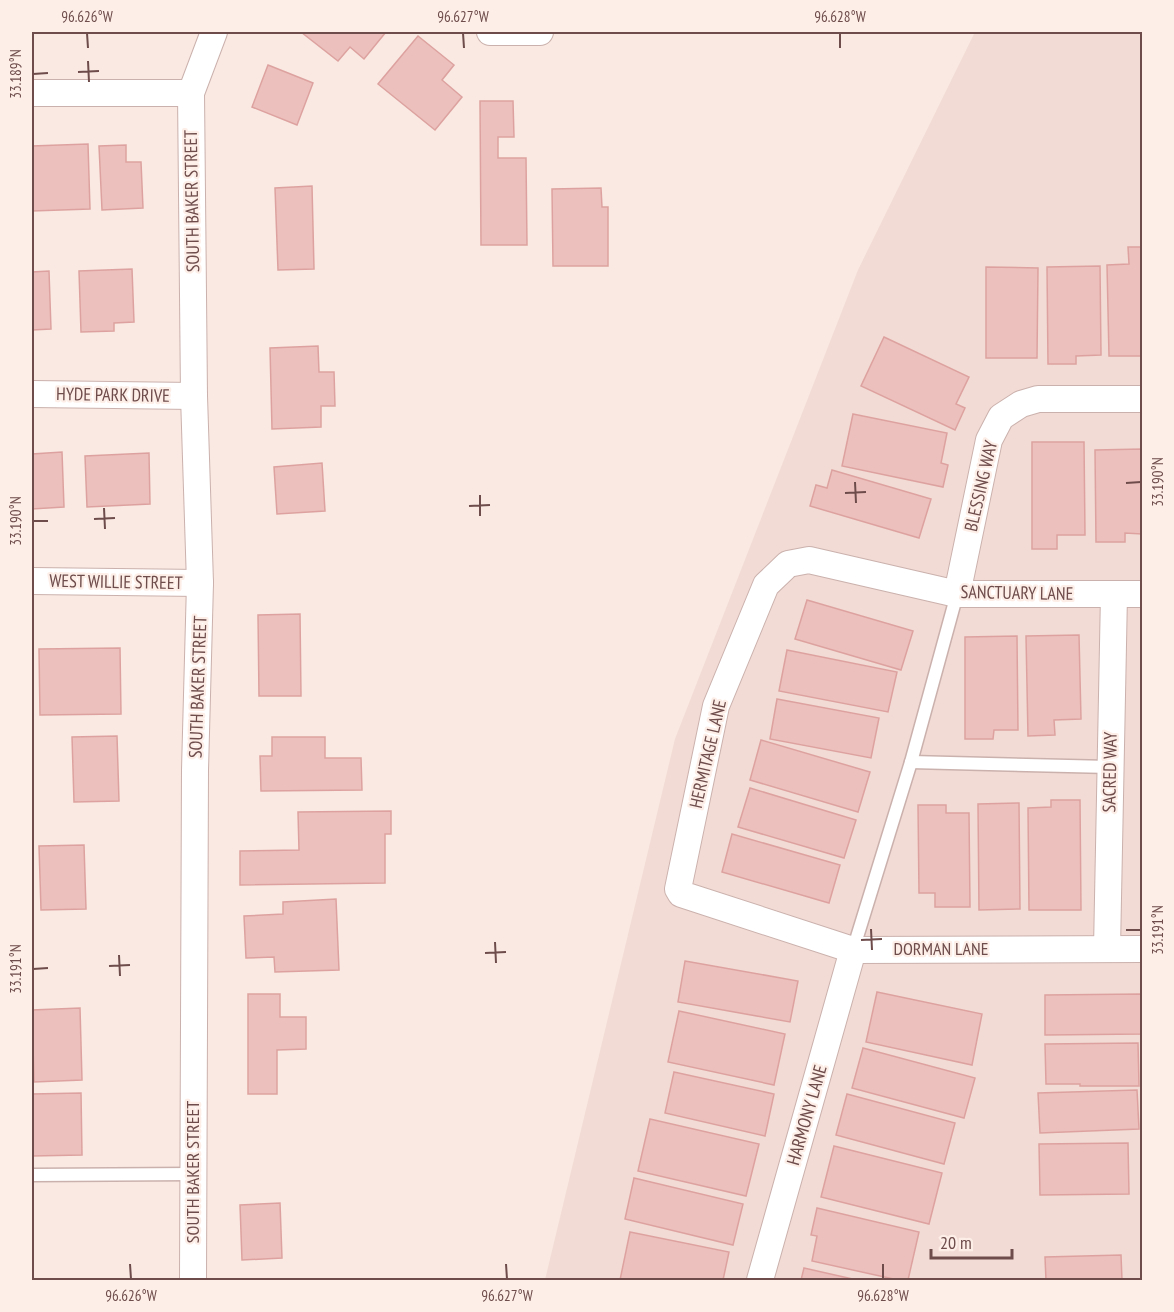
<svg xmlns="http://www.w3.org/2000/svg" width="1174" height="1312" font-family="'PT Sans Narrow',sans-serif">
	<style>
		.residential { fill: #f2dbd4 }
		.building { fill: #ecc0bd; stroke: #dda29f; stroke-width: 1.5 }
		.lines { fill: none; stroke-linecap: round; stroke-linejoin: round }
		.service-casing { stroke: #cbb1ad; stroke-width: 15 }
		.minor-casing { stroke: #cbb1ad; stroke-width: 28 }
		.service { stroke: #fff; stroke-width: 12 }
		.minor { stroke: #fff; stroke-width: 26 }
		.ticks { fill: none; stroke: #6e4c4b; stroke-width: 2 }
		.labels { text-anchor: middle; stroke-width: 4.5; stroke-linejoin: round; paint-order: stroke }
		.street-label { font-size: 18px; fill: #6e4c4b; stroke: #fdeee8 }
		.neatline { fill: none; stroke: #6e4c4b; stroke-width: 2 }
		.ticks-label { font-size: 15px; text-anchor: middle; fill: #6e4c4b }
	</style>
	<rect width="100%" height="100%" fill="#f9e9e2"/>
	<polygon class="residential" points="975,32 1142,32 1142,1280 545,1280 675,739 858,270"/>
	<g class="building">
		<polygon points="301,32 386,32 364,59 350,47 338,61"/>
		<polygon points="418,36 454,65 442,80 462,97 435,130 378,84"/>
		<polygon points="268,65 313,83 297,125 252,107"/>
		<polygon points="480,101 513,101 514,137 498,137 498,158 526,158 527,245 481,245"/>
		<polygon points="88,144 90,209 32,211 32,146"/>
		<polygon points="126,145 126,162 141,162 143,208 102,210 99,146"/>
		<polygon points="312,186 314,269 278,270 275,188"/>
		<polygon points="601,188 602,207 608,207 608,266 553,266 552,189"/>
		<polygon points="1128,247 1142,247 1142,356 1109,356 1107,265 1129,264"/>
		<polygon points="1100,266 1101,355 1076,356 1076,364 1048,364 1047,267"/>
		<polygon points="986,267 1038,268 1037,358 986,358"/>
		<polygon points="132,269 134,322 114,323 114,331 81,332 79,271"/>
		<polygon points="49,271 51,329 32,330 32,272"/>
		<polygon points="884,337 969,377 956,404 965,408 955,430 861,386"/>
		<polygon points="318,346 319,372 334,372 335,406 321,406 321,427 272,429 270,348"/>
		<polygon points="853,414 947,433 941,463 948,465 943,487 842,466"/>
		<polygon points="1032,442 1084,442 1085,535 1057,535 1057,549 1032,549"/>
		<polygon points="1142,449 1142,534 1125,533 1125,542 1096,542 1095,450"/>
		<polygon points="62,452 64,507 32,509 32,454"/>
		<polygon points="149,453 150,504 87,507 85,456"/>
		<polygon points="322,463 325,511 277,514 274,467"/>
		<polygon points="832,470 931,499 919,538 810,506 816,485 827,488"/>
		<polygon points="807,600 913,631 901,670 795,639"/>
		<polygon points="300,614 301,696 259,696 258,615"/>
		<polygon points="1079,635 1081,719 1054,720 1055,735 1028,736 1026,636"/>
		<polygon points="1017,636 1018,730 994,730 993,739 965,739 965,637"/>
		<polygon points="120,648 121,714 40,715 39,649"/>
		<polygon points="787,650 897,672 888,712 779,691"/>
		<polygon points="777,699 879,718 871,758 770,739"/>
		<polygon points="117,736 119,801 74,802 72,737"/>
		<polygon points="272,737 325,737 325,758 361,758 362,790 261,791 260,756 272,756"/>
		<polygon points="761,740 870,772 858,812 750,780"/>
		<polygon points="750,788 856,820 844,858 738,827"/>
		<polygon points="1051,800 1080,800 1081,910 1029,910 1028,808 1051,807"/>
		<polygon points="1019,803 1020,909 979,910 978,804"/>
		<polygon points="918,805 946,805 946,813 969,813 970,907 935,907 935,893 919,893"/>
		<polygon points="391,811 391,834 385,834 385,883 240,885 240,851 299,850 298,812"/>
		<polygon points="732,834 840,865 829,903 722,872"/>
		<polygon points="84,845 86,909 41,910 39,846"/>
		<polygon points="336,899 339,970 275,972 274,957 246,958 244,916 283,914 283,902"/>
		<polygon points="685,961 798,981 790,1022 678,1002"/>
		<polygon points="877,992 982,1014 972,1065 866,1042"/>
		<polygon points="248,994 280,994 280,1017 306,1017 306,1049 277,1050 277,1094 248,1094"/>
		<polygon points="1142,994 1142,1034 1045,1035 1045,995"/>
		<polygon points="80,1008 82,1080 34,1082 32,1010"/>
		<polygon points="679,1011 785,1034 774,1085 668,1062"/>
		<polygon points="1138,1043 1139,1086 1080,1086 1080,1084 1046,1084 1045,1044"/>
		<polygon points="863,1048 975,1078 964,1118 852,1088"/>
		<polygon points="674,1072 774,1094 765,1136 665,1113"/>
		<polygon points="1137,1090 1139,1129 1040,1133 1038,1093"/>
		<polygon points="81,1093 82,1155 32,1156 32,1094"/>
		<polygon points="847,1094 955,1123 944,1164 836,1135"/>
		<polygon points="650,1119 759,1144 746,1196 638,1171"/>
		<polygon points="1128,1143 1129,1194 1040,1195 1039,1144"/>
		<polygon points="834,1146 942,1173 929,1224 821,1197"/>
		<polygon points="634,1178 743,1204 733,1245 625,1219"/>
		<polygon points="280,1203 282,1258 242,1260 240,1205"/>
		<polygon points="817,1208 919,1232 908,1280 898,1280 812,1261 817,1236 811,1235"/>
		<polygon points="630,1232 729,1252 723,1280 620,1280"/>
		<polygon points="1121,1255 1122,1280 1046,1280 1045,1257"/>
		<polygon points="804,1268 857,1280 801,1280"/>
	</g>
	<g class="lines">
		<g class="service-casing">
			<g id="service">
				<polyline points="911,762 1110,767"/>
				<polyline points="853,950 911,762 957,594"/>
				<polyline points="32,1175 193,1174"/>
			</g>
		</g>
		<g class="minor-casing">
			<g id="minor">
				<polyline points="490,32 540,32"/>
				<polyline points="32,93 191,93"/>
				<polyline points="32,394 194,396"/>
				<polyline points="32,581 200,583"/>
				<polyline points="957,594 989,440 1001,417 1021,404 1038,399 1142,399"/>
				<polyline points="1142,594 957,594 809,560 788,564 766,585 716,706 678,889 681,894 853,950 1142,949"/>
				<polyline points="1107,949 1114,594"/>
				<polyline points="193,1280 195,770 200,583 194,396 191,93 214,32"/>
				<polyline points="760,1280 853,950"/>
			</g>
		</g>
		<use href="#service" class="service"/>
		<use href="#minor" class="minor"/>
	</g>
	<path class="ticks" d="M87 33 88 48M463 33 464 48M840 33V48M88 61 89 82M78 72 99 71M33 74 48 73M855 482 856 503M1126 483 1141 482M845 493 866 492M480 495V516M469 506 490 505M104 508 105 529M94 519 115 518M33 521H48M871 929 872 950M1126 930H1141M861 940 882 939M495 942 496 963M485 953 506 952M119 955 120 976M109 966 130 965M33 969 48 968M130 1264 131 1279M506 1264 507 1279M883 1264V1279"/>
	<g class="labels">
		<g class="street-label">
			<text transform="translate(192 201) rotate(-91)" y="6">SOUTH BAKER STREET</text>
			<text transform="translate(113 395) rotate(1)" y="6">HYDE PARK DRIVE</text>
			<text transform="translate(981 486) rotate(-77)" y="6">BLESSING WAY</text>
			<text transform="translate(116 582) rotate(1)" y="6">WEST WILLIE STREET</text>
			<text transform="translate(1017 593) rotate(1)" y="6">SANCTUARY LANE</text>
			<text transform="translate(198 687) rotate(-88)" y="6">SOUTH BAKER STREET</text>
			<text transform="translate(708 754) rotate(-77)" y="6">HERMITAGE LANE</text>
			<text transform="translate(1110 772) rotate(-89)" y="6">SACRED WAY</text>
			<text x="941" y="955">DORMAN LANE</text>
			<text transform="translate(807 1115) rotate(-74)" y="6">HARMONY LANE</text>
			<text transform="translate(193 1172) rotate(-90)" y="6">SOUTH BAKER STREET</text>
		</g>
	</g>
	<rect width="1174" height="1312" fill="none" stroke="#fdeee8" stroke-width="66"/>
	<path d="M931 1249v9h81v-9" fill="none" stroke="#6e4c4b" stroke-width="3"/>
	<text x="940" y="1249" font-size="18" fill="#6e4c4b" stroke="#fdeee8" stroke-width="4.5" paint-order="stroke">20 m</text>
	<rect x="33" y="33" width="1108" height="1246" class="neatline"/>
	<g class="ticks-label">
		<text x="87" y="22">96.626°W</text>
		<text x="463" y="22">96.627°W</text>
		<text x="840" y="22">96.628°W</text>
		<text transform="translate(16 74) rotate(-90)" y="5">33.189°N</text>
		<text transform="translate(1158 482) rotate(-90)" y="5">33.190°N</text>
		<text transform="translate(16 521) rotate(-90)" y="5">33.190°N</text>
		<text transform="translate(1158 930) rotate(-90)" y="5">33.191°N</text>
		<text transform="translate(16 969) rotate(-90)" y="5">33.191°N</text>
		<text x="131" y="1301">96.626°W</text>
		<text x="507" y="1301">96.627°W</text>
		<text x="883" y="1301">96.628°W</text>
	</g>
</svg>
